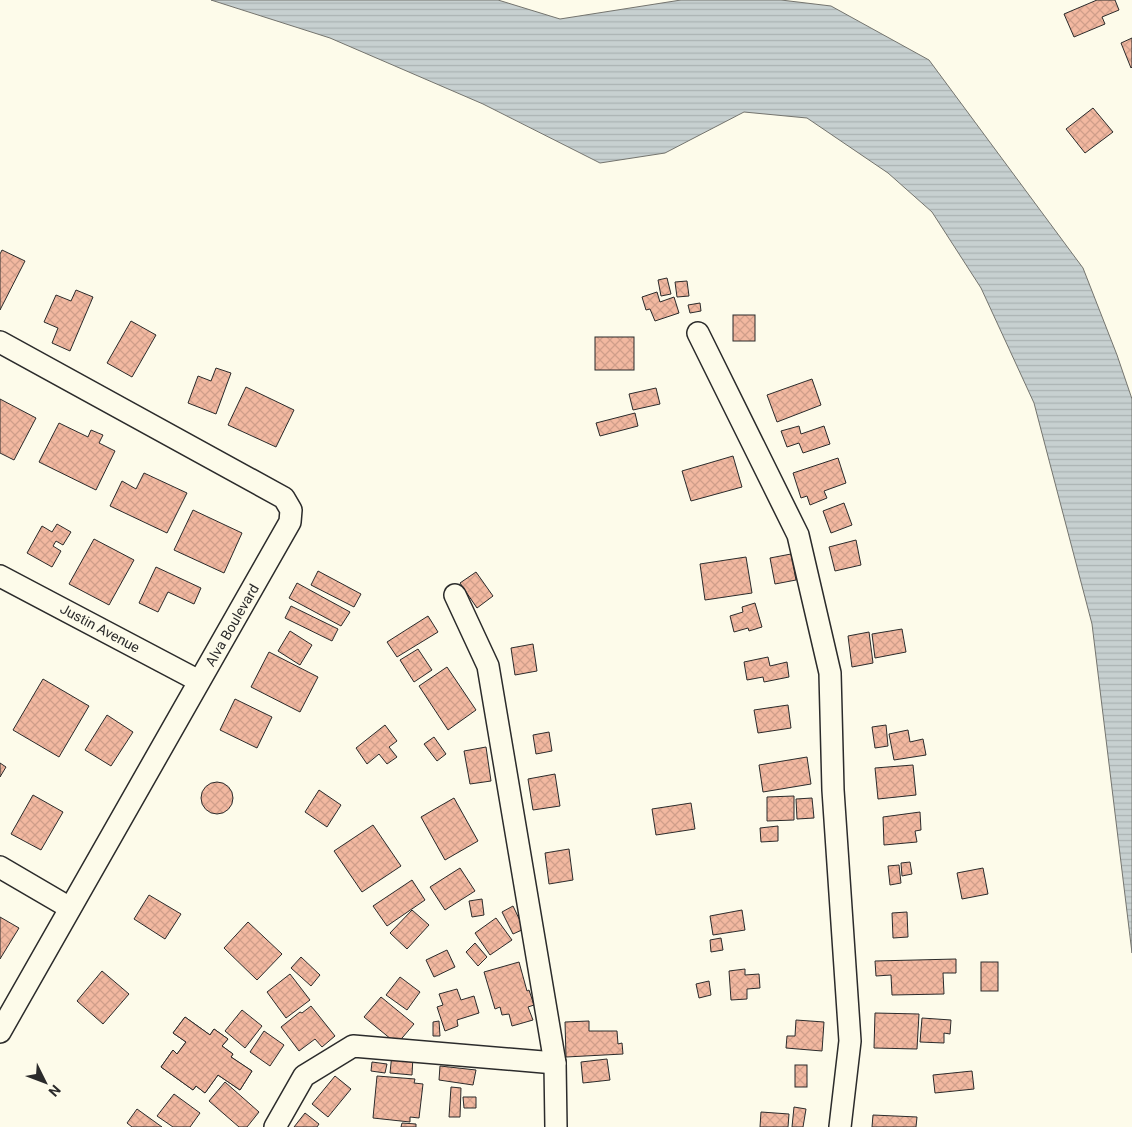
<svg xmlns="http://www.w3.org/2000/svg" width="1132" height="1127" font-family="Roboto,sans-serif">
	<style>
		.water { fill: url(#water-rules); stroke: #74746e }
		.building { fill: url(#building-cross-hatch); stroke: #2b2b2b; fill-rule: evenodd }
		.lines { fill: none; stroke-linecap: round; stroke-linejoin: round }
		.street-casing { stroke: #2b2b2b; stroke-width: 24 }
		.street { stroke: #fdfbea; stroke-width: 21 }
		.labels { text-anchor: middle; stroke-width: 4; stroke-linejoin: round; paint-order: stroke }
		.street-label { font-size: 14px; fill: #2b2b2b; stroke: #fdfbea }
	</style>
	<defs>
		<pattern id="water-rules" width="6" height="5" patternUnits="userSpaceOnUse" patternTransform="scale(1.25)"><rect width="6" height="5" fill="#c7d0d0"/><path d="M0 2.5h6" fill="none" stroke="#abb3b3"/></pattern>
		<pattern id="building-cross-hatch" width="8" height="8" patternUnits="userSpaceOnUse" patternTransform="scale(1.25)"><rect width="8" height="8" fill="#f2b8a0"/><path d="M0 0l8 8M0 8l8-8" fill="none" stroke="#d09e8a"/></pattern>
	</defs>
	<rect width="100%" height="100%" fill="#fdfbea"/>
	<polygon class="water" points="211,0 498,0 560,19 681,0 781,0 831,6 929,60 1083,268 1117,355 1132,399 1132,953 1092,624 1034,403 981,288 932,212 888,173 807,118 744,112 665,153 600,163 483,104 330,38"/>
	<g class="building">
		<polygon points="1097,0 1115,0 1119,10 1102,17 1105,24 1074,37 1064,14"/>
		<polygon points="1132,38 1132,67 1131,68 1121,43"/>
		<polygon points="1093,108 1113,132 1085,153 1066,129"/>
		<polygon points="2,250 25,261 0,310 0,254"/>
		<polygon points="667,278 671,294 661,296 658,280"/>
		<polygon points="687,281 689,296 677,297 675,282"/>
		<polygon points="76,290 93,297 70,351 52,343 58,328 44,322 56,295 71,301"/>
		<polygon points="657,292 660,302 674,297 679,313 655,321 650,309 646,310 642,297"/>
		<polygon points="700,303 701,311 690,313 688,305"/>
		<rect x="733" y="315" width="22" height="26"/>
		<polygon points="131,321 156,335 132,377 107,363"/>
		<rect x="595" y="337" width="39" height="33"/>
		<polygon points="216,368 231,373 216,414 188,403 198,376 211,381"/>
		<polygon points="812,379 821,405 777,422 767,395"/>
		<polygon points="246,387 294,410 276,447 228,425"/>
		<polygon points="656,388 660,404 633,410 629,394"/>
		<polygon points="0,399 36,418 14,460 0,453"/>
		<polygon points="635,413 638,426 600,436 596,423"/>
		<polygon points="59,423 88,437 91,430 103,435 99,443 115,451 96,490 39,462"/>
		<polygon points="799,426 801,434 824,426 830,444 803,453 799,443 787,447 781,431"/>
		<polygon points="733,456 742,487 691,501 682,471"/>
		<polygon points="838,458 846,483 824,491 827,498 810,505 807,496 801,498 793,473"/>
		<polygon points="144,473 187,493 167,533 110,506 122,481 136,489"/>
		<polygon points="844,503 852,525 831,533 823,511"/>
		<polygon points="193,510 242,533 224,573 174,550"/>
		<polygon points="57,524 71,532 63,545 56,541 53,546 61,551 52,567 27,553 42,526 52,532"/>
		<polygon points="94,539 134,560 109,605 69,584"/>
		<polygon points="856,540 861,565 835,571 829,547"/>
		<polygon points="791,554 796,580 775,584 770,558"/>
		<polygon points="746,557 752,593 705,600 700,564"/>
		<polygon points="156,567 201,588 194,604 168,592 158,612 139,603"/>
		<polygon points="318,571 361,594 354,607 311,585"/>
		<polygon points="476,572 493,596 477,608 460,583"/>
		<polygon points="297,583 350,612 341,626 289,598"/>
		<polygon points="755,603 762,627 749,631 748,628 734,632 730,616 743,612 742,607"/>
		<polygon points="291,606 338,629 332,641 285,618"/>
		<polygon points="428,616 438,632 397,657 387,642"/>
		<polygon points="902,629 906,652 875,658 872,634"/>
		<polygon points="290,631 312,645 300,665 278,651"/>
		<polygon points="869,632 873,663 852,667 848,636"/>
		<polygon points="533,644 537,671 515,675 511,648"/>
		<polygon points="418,649 432,670 414,682 400,660"/>
		<polygon points="269,652 318,677 300,712 251,687"/>
		<polygon points="768,657 770,666 787,662 789,677 764,682 763,677 747,680 744,662"/>
		<polygon points="447,667 476,710 448,730 419,686"/>
		<polygon points="43,679 89,706 59,757 13,730"/>
		<polygon points="235,699 272,717 257,748 220,730"/>
		<polygon points="788,705 791,728 758,733 754,710"/>
		<polygon points="107,715 133,732 111,766 85,750"/>
		<polygon points="385,725 397,741 389,747 397,757 387,764 379,754 367,764 356,748"/>
		<polygon points="886,725 888,746 875,748 872,727"/>
		<polygon points="908,730 910,742 923,739 926,755 894,760 889,734"/>
		<polygon points="549,732 552,751 536,754 533,735"/>
		<polygon points="434,737 446,754 437,761 424,744"/>
		<polygon points="486,747 491,781 470,784 464,751"/>
		<polygon points="807,757 811,784 763,792 759,765"/>
		<polygon points="0,763 6,767 0,777"/>
		<polygon points="913,765 916,795 878,799 875,768"/>
		<polygon points="555,774 560,806 533,810 528,779"/>
		<circle cx="217" cy="798" r="16"/>
		<polygon points="319,790 341,805 327,827 305,812"/>
		<polygon points="33,795 63,812 41,850 11,834"/>
		<polygon points="794,796 794,820 767,821 767,797"/>
		<polygon points="454,798 478,841 445,860 421,817"/>
		<polygon points="812,798 814,818 797,819 796,799"/>
		<polygon points="691,803 695,829 656,835 652,809"/>
		<polygon points="920,812 921,830 915,831 917,842 884,845 883,817"/>
		<polygon points="373,825 401,866 362,892 334,851"/>
		<polygon points="778,826 778,841 761,842 760,828"/>
		<polygon points="569,849 573,880 549,884 545,853"/>
		<polygon points="910,862 912,874 902,876 901,863"/>
		<polygon points="899,865 901,883 890,885 888,866"/>
		<polygon points="460,868 475,891 445,910 430,887"/>
		<polygon points="983,868 988,894 962,899 957,873"/>
		<polygon points="412,880 425,900 387,926 373,906"/>
		<polygon points="149,895 181,914 165,939 134,919"/>
		<polygon points="482,899 484,915 472,917 469,901"/>
		<polygon points="513,906 524,929 513,934 502,912"/>
		<polygon points="412,910 429,925 407,949 390,933"/>
		<polygon points="742,910 745,930 713,935 710,916"/>
		<polygon points="907,912 908,937 893,938 892,913"/>
		<polygon points="0,917 19,928 0,959"/>
		<polygon points="496,918 512,940 490,955 475,933"/>
		<polygon points="248,922 282,954 257,980 224,948"/>
		<polygon points="721,938 723,950 711,952 710,940"/>
		<polygon points="475,943 487,957 478,966 466,952"/>
		<polygon points="447,950 455,967 434,977 426,960"/>
		<polygon points="301,957 320,975 311,986 291,968"/>
		<polygon points="956,959 956,973 943,973 944,994 892,995 891,975 876,976 875,961"/>
		<polygon points="519,962 527,991 529,990 534,1005 528,1007 533,1020 512,1026 509,1014 502,1015 500,1007 495,1009 484,972"/>
		<rect x="981" y="962" width="17" height="29"/>
		<polygon points="745,969 745,975 759,974 760,988 747,989 747,999 731,1000 729,971"/>
		<polygon points="102,971 129,994 103,1024 77,1001"/>
		<polygon points="290,974 310,1000 286,1018 267,992"/>
		<polygon points="400,977 420,992 407,1010 386,995"/>
		<polygon points="709,981 711,995 699,998 696,984"/>
		<polygon points="457,989 461,1000 474,996 479,1013 457,1020 458,1026 445,1031 437,1007 443,1005 439,994"/>
		<polygon points="381,997 414,1024 397,1044 364,1017"/>
		<polygon points="311,1006 335,1036 322,1047 315,1039 299,1051 281,1027 300,1012 302,1013"/>
		<polygon points="242,1010 262,1026 245,1048 225,1031"/>
		<polygon points="875,1013 919,1014 917,1049 874,1048"/>
		<path d="M185 1017 210 1035 214 1029 228 1039 222 1046 233 1054 231 1057 252 1071 240 1090 218 1075 205 1093 196 1086 193 1090 161 1067 173 1050 177 1054 186 1042 173 1033ZM200 1054 209 1060 202 1070 193 1063Z"/>
		<polygon points="185,1017 210,1035 214,1029 228,1039 222,1046 233,1054 231,1057 252,1071 240,1090 218,1075 205,1093 196,1086 193,1090 161,1067 173,1050 177,1054 186,1042 173,1033"/>
		<polygon points="922,1018 951,1020 950,1034 944,1033 944,1043 920,1042"/>
		<polygon points="796,1020 824,1022 822,1051 786,1048 787,1036 795,1036"/>
		<polygon points="439,1021 440,1036 433,1036 433,1022"/>
		<polygon points="589,1021 589,1031 617,1031 618,1044 622,1043 623,1054 566,1057 565,1022"/>
		<polygon points="264,1031 284,1045 270,1066 250,1052"/>
		<polygon points="392,1054 413,1056 412,1075 390,1073"/>
		<polygon points="607,1059 610,1080 583,1083 581,1062"/>
		<polygon points="372,1062 387,1064 385,1073 371,1071"/>
		<rect x="795" y="1065" width="12" height="22"/>
		<polygon points="440,1066 476,1070 473,1085 439,1080"/>
		<polygon points="972,1071 974,1089 935,1093 933,1075"/>
		<polygon points="335,1076 351,1089 328,1117 312,1104"/>
		<polygon points="377,1076 415,1079 414,1083 423,1084 419,1118 410,1117 410,1122 373,1118"/>
		<polygon points="225,1082 259,1112 247,1127 239,1127 209,1101"/>
		<polygon points="451,1087 461,1088 460,1117 449,1117"/>
		<polygon points="174,1094 200,1113 190,1127 173,1127 157,1116"/>
		<polygon points="463,1097 476,1097 476,1108 464,1108"/>
		<polygon points="794,1107 806,1109 803,1127 792,1127"/>
		<polygon points="137,1109 162,1127 132,1127 127,1123"/>
		<polygon points="761,1112 789,1114 788,1127 760,1127"/>
		<polygon points="305,1113 319,1124 317,1127 294,1127"/>
		<polygon points="873,1115 917,1117 916,1127 872,1127"/>
		<polygon points="402,1123 416,1124 416,1127 401,1127"/>
	</g>
	<g class="lines">
		<g class="street-casing">
			<g id="street">
				<polyline points="698,333 798,535 830,673 833,790 850,1041 840,1127"/>
				<polyline points="0,342 284,498 291,510 290,522 0,1032"/>
				<polyline points="0,576 199,681"/>
				<polyline points="455,595 488,666 555,1063 556,1127"/>
				<polyline points="0,867 70,908"/>
				<polyline points="275,1127 304,1076 353,1046 555,1063"/>
			</g>
		</g>
		<use href="#street" class="street"/>
	</g>
	<g class="labels">
		<g class="street-label">
			<text transform="translate(232 625) rotate(-60)" y="5">Alva Boulevard</text>
			<text transform="translate(100 628) rotate(28)" y="5">Justin Avenue</text>
		</g>
	</g>
	<g transform="translate(45 1082) rotate(132)" stroke="#fdfbea" stroke-width="4" paint-order="stroke">
	<path d="M0-4L9 19L0 12L-9 19Z" fill="#2b2b2b"/>
	<text y="-8" font-size="14" font-weight="bold" text-anchor="middle" fill="#2b2b2b">N</text>
	</g>
</svg>
